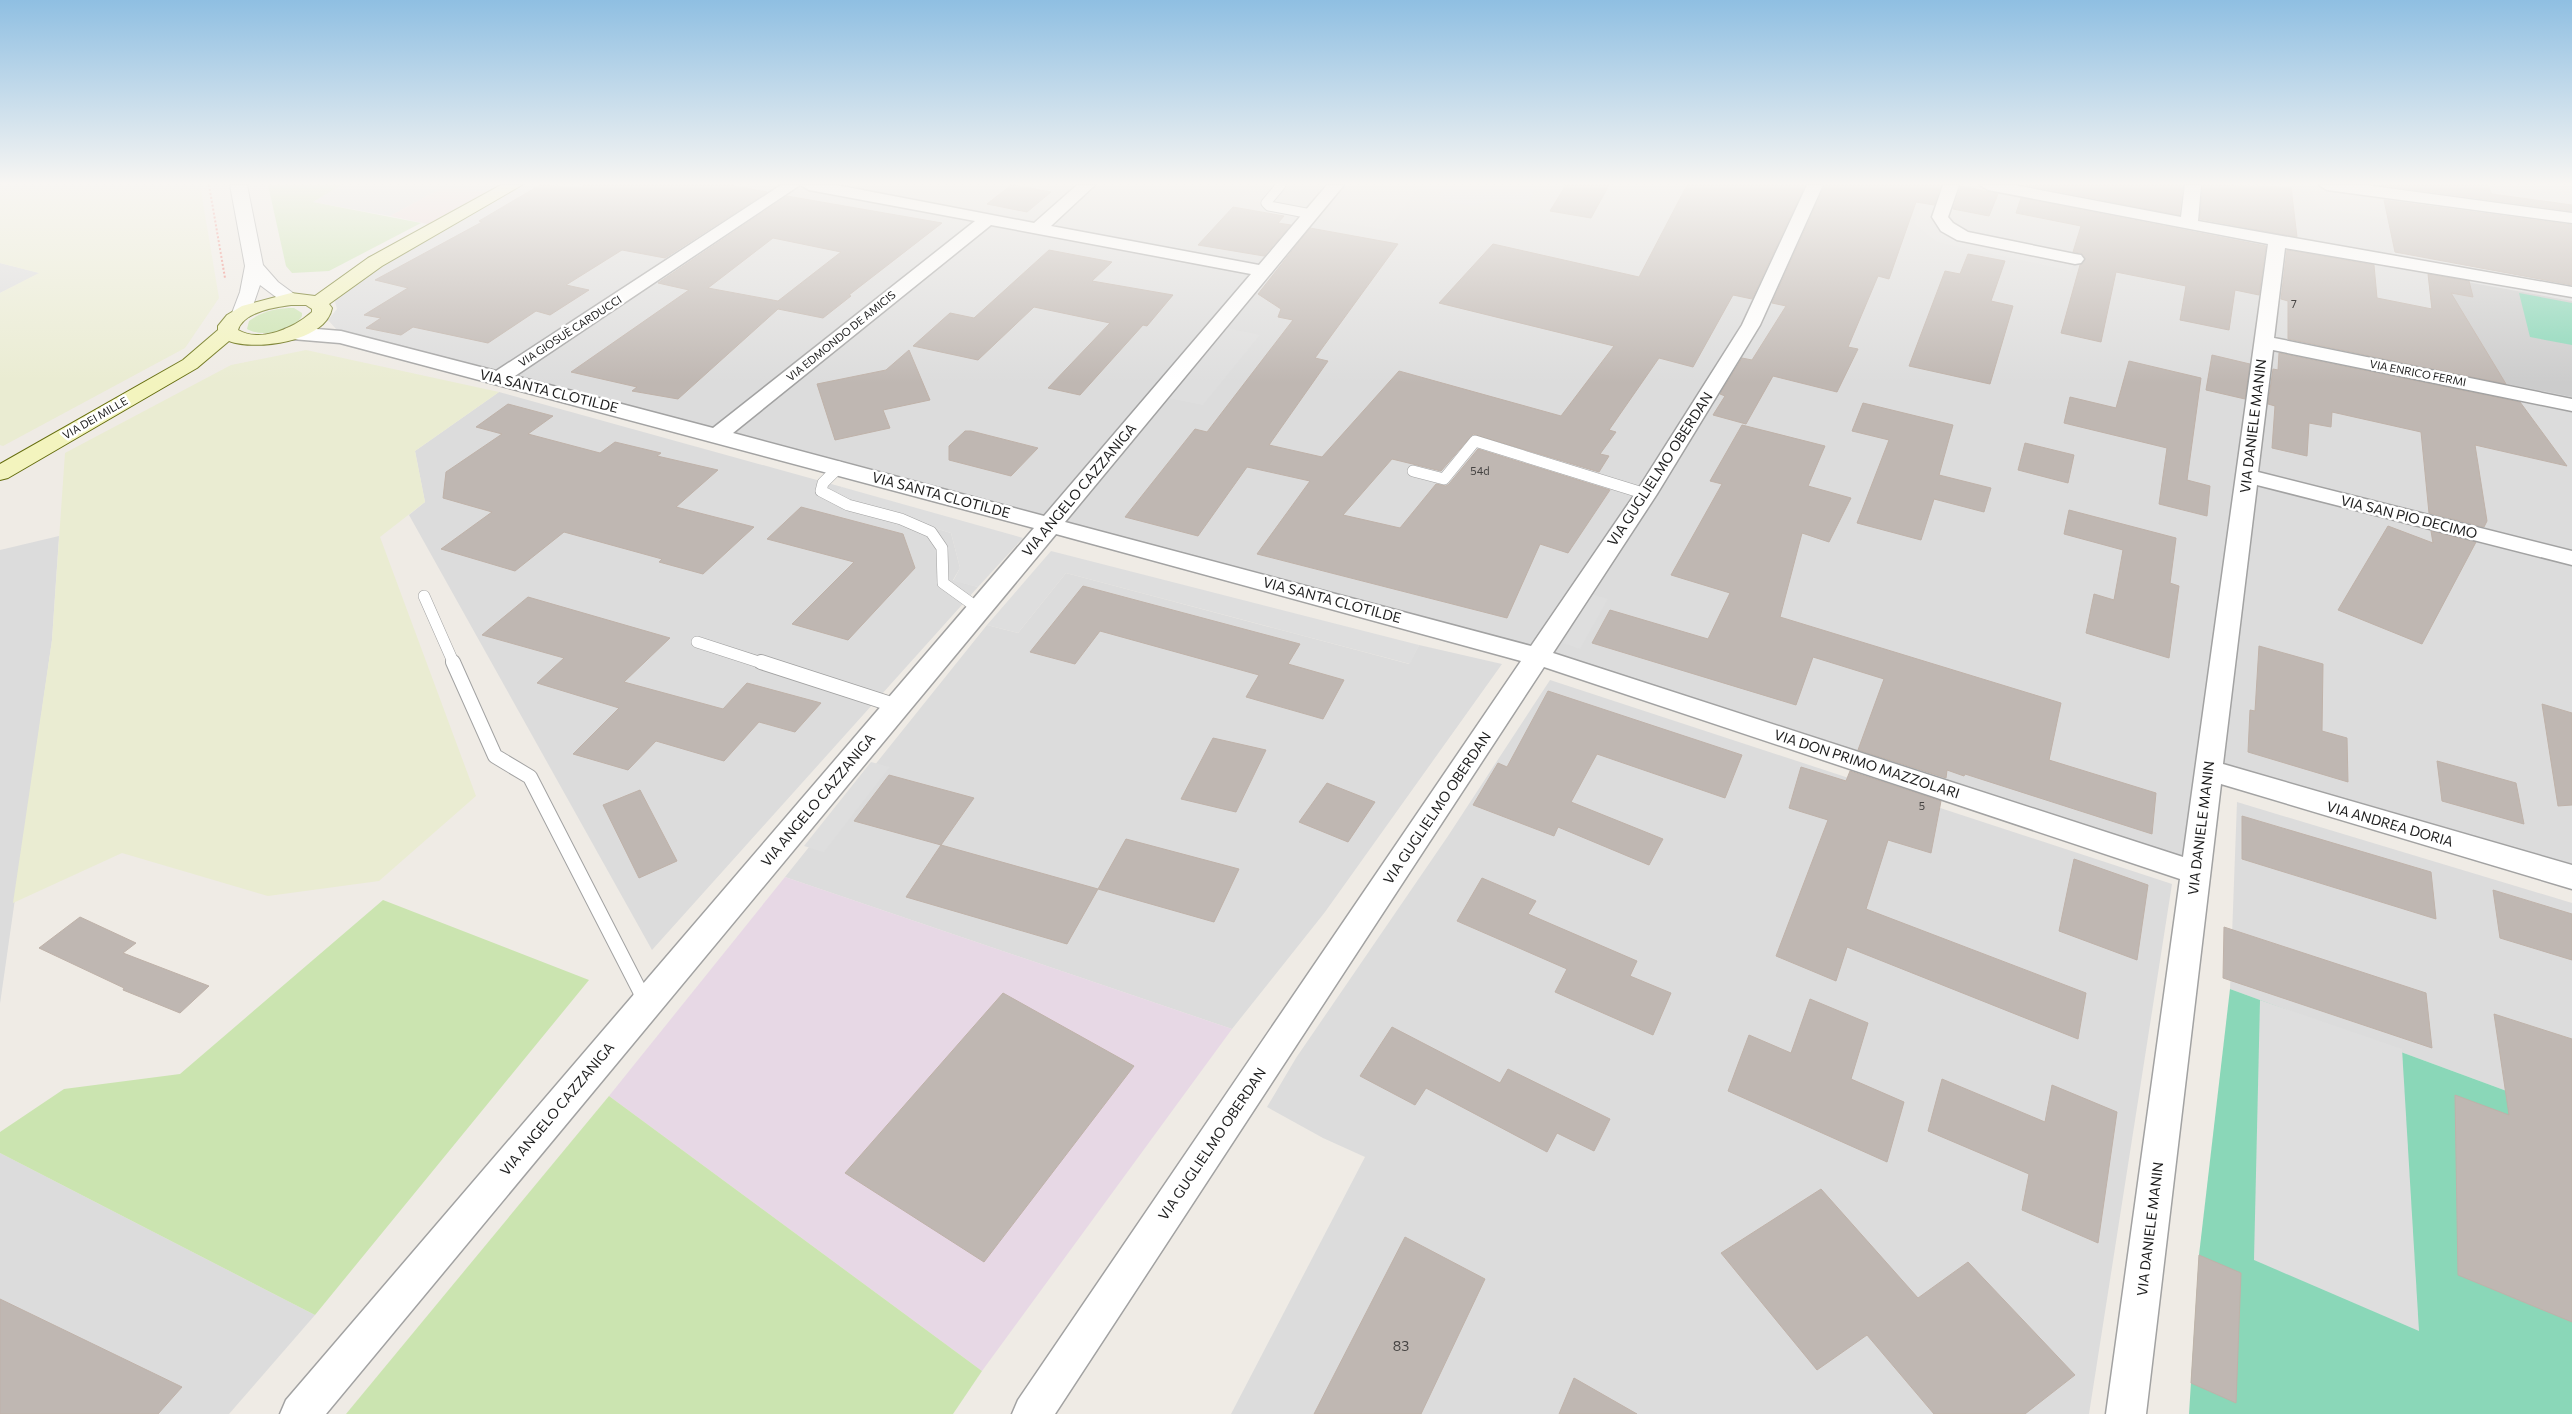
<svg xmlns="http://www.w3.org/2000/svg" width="2572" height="1414" font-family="Commissioner,sans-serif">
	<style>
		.residential { fill: #dcdcdc }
		.commercial { fill: #eed6d6 }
		.industrial { fill: #e7d8e5 }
		.religious { fill: #ccc }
		.farmland { fill: #eaecd2 }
		.grass { fill: #cbe4b0 }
		.pitch { fill: #8ad7b8 }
		.parking { fill: #dedede }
		.plaza { fill: #dadae4 }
		.building { fill: #bfb7b2; stroke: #bfb2a9; fill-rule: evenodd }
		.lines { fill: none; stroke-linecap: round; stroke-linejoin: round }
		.service-far3-casing { stroke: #a2a2a2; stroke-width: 11 }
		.service-far2-casing { stroke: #a2a2a2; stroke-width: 12 }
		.service-far1-casing { stroke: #a2a2a2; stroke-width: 16 }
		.service-casing { stroke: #a2a2a2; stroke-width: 19 }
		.minor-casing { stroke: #a2a2a2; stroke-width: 3 }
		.tertiary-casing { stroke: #a2a2a2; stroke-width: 2 }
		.secondary-casing { stroke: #656d0e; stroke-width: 2 }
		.path { stroke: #ee8077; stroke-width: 2; stroke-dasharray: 2 2; stroke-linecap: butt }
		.service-far3 { stroke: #fff; stroke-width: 9 }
		.service-far2 { stroke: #fff; stroke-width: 11 }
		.service-far1 { stroke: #fff; stroke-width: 14 }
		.service { stroke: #fff; stroke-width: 17 }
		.minor { fill: #fff; fill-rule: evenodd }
		.tertiary { fill: #fff; fill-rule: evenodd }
		.secondary { fill: #f3f4be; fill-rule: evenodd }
		.labels { text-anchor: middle; stroke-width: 5; stroke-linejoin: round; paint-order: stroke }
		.number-label { font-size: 11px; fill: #464443 }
		.far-street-label { font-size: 11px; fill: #1e1e1e; stroke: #fff }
		.street-label { font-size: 14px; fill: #1e1e1e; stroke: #fff }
		.near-number-label { font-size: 14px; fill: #464443 }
	</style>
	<rect width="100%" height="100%" fill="#efebe5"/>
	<g class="residential">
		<polygon points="341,185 509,185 495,193 444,187 390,216 313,202"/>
		<polygon points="517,185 1976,185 2269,242 2185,861 1549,654 346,336 337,330 328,320 337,309 334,298 345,285"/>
		<polygon points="1995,185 2572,185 2572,291"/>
		<polygon points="2280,243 2572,293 2572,870 2219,766"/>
		<polygon points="0,263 40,273 0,293"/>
		<polygon points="499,392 842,487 832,497 951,533 960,568 953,580 978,587 652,950 409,515 425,502 415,451"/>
		<polygon points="59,536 52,640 0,1004 0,550"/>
		<polygon points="1066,573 1409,664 1419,645 1502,664 1325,912 1232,1029 785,877 987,625 1018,633"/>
		<polygon points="1550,680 2172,884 2089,1414 1231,1414 1365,1157 1323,1138 1267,1107 1296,1058 1448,836"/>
		<polygon points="2237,802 2572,903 2572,1115 2230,989"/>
		<polygon points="0,1153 315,1315 229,1414 0,1414"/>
	</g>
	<polygon class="commercial" points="444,187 495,193 437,226 390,216"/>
	<polygon class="industrial" points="785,877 1232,1029 982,1371 609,1096"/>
	<polygon class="religious" points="2428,275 2572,301 2572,397 2438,370"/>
	<g class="farmland">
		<polygon points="0,185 200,185 219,298 185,348 3,446 0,445 0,293 39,273 0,263"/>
		<polygon points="306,350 499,392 415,451 425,502 380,537 476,796 379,881 268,896 122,853 13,903 52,640 65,453 231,365"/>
	</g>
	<g class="grass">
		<polygon points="268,185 341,185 313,202 421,223 329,271 292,273 286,266"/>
		<path d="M294 308 302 313V316C293 331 262 338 247 329L249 321C262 311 278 308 294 308Z"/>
		<polygon points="383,900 589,980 315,1315 0,1153 0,1132 64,1089 180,1074"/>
		<polygon points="609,1096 982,1371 953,1414 346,1414"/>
	</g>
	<g class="pitch">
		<polygon points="2519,293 2572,303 2572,345 2530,337"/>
		<polygon points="2230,989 2572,1115 2572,1414 2189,1414 2199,1255"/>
	</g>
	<g class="parking">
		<polygon points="1253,185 1305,185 1286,206 1241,199"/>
		<polygon points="1349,185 1395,185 1418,189 1387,230 1322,219"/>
		<polygon points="1929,185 1942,185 1929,222 1945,235 2074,263 2071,271 1937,242 1914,223"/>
		<polygon points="2311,187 2437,205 2446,227 2317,208"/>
		<polygon points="1226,328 1260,335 1203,405 1168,398"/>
		<polygon points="842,487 1023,538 978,587 953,581 960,568 951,533 831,497"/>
		<polygon points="1051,551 1419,645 1410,664 1066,573 1018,633 987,625"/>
		<polygon points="1590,594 1608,599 1580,649 1563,643"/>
		<polygon points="871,762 890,767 824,852 804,846"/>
		<polygon points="2260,1000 2402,1049 2419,1331 2254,1260"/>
	</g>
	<polygon class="plaza" points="1414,185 1520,185 1536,188 1526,206 1492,200 1475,206 1453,203 1444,200 1439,195 1441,190"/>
	<g class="building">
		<polygon points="540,185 580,188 584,185 730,185 767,192 665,258 622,250 566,285 589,290 550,315 536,311 488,343 413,327 401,335 366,328 381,318 364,315 408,288 375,280 482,222 479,221"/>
		<polygon points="1011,185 1015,185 1051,192 1027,212 987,204"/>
		<polygon points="1566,185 1609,185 1591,218 1550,211"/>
		<polygon points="1687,185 1805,185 1752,299 1733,295 1693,367 1659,358 1609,430 1616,432 1600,454 1609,456 1599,472 1473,434 1441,471 1392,459 1343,515 1400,528 1436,484 1446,486 1449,484 1478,449 1610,490 1568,553 1540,544 1507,618 1257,554 1310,481 1247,467 1198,536 1125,517 1195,429 1207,432 1293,320 1278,317 1281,309 1258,294 1310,228 1398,244 1315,358 1328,361 1269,445 1322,457 1399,371 1561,416 1614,346 1439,303 1493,244 1639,277"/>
		<polygon points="1825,185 1941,185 1934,205 1916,202 1889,279 1878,276 1848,347 1858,349 1837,392 1773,376 1746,424 1713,415 1725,396 1720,394 1742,358 1752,360 1786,306 1772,303"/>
		<polygon points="2026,185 2183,185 2179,215"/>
		<polygon points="2203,185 2291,187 2297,237 2200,219"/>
		<polygon points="2381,185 2487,185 2492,194 2572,205 2572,211"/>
		<polygon points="1961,186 1998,194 1989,216 1953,209"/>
		<path d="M787 196 942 223 849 295 851 296 823 318 778 309 678 399 632 391 637 387 571 372 689 290 658 283ZM773 238 841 252 778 301 708 288Z"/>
		<polygon points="2021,198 2266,246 2259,295 2235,290 2229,330 2180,320 2186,286 2116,272 2101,342 2061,333 2080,265 2086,259 2081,253 2073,252 2081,226 2016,213"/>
		<polygon points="2384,200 2572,225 2572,285 2395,252"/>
		<polygon points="1233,207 1284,216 1278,223 1291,225 1264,256 1198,245"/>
		<polygon points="1049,250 1112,262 1092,281 1173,295 1147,326 1143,325 1080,395 1048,388 1110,323 1034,307 978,360 913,346 950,313 974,318"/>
		<polygon points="2287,250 2374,265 2377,298 2432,309 2428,274 2469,281 2473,297 2451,293 2506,384 2288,339 2288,301 2281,299"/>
		<polygon points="1968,254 2005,261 1991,301 2013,306 1990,384 1909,366 1945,271 1960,274"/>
		<polygon points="909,350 930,400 883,410 890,428 835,440 817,384 886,370"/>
		<polygon points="2279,353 2520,402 2567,466 2475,445 2487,521 2484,527 2429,513 2421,432 2332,412 2331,427 2309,423 2307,456 2272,448 2275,406 2268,404 2273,369 2278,370"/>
		<polygon points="2212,355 2250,364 2245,399 2206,390"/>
		<polygon points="2129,361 2201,378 2187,480 2210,486 2207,516 2159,504 2167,448 2064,423 2070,397 2116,408"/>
		<polygon points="1863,403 1953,425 1939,475 1991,488 1984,512 1934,499 1921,540 1857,523 1889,440 1852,431"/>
		<polygon points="508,404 553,416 528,434 600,453 615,442 661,453 657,456 718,470 676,507 754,527 703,574 659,562 662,559 564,532 515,571 441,549 492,512 443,498 446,472 502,434 476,427"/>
		<polygon points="1742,425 1825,446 1808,486 1851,498 1829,542 1802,533 1780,617 2061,703 2049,760 2156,793 2152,834 1965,774 1964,776 1947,770 1946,778 1858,750 1884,679 1813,657 1796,705 1592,643 1610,610 1708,639 1730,593 1671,575 1722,484 1710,481"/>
		<polygon points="965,431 971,431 1038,448 1011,476 949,460 949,446"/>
		<polygon points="2025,443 2074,455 2068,483 2018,470"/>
		<polygon points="801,507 903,534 915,568 848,640 792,624 854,562 767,539"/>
		<polygon points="2069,510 2176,538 2170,583 2179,586 2169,658 2086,633 2094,594 2114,600 2123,550 2064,534"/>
		<polygon points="2388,526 2433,543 2431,531 2476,542 2422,644 2338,610"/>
		<polygon points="1083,586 1300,644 1288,664 1344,680 1323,719 1246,697 1259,675 1100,631 1075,664 1030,652"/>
		<polygon points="528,597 670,638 624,682 723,709 747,683 821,703 795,732 759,722 724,761 656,741 628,770 573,754 619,708 537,683 564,658 482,635"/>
		<polygon points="2259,646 2323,664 2322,731 2347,738 2348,782 2248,752 2250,710 2255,711"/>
		<polygon points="1548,691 1742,755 1725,798 1597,754 1571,802 1663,839 1649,865 1558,827 1554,836 1473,805 1498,763 1507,767"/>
		<polygon points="2542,704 2572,713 2572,805 2558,806"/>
		<polygon points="1213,738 1266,750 1236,812 1181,799"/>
		<polygon points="2437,761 2516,783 2524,824 2442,801"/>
		<polygon points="1801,767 1846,781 1850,771 1941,801 1931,853 1888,840 1866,909 2086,993 2078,1039 1847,947 1836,981 1776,956 1828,820 1789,808"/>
		<polygon points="889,775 974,798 941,845 854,821"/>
		<polygon points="1327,783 1375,802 1348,842 1299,822"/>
		<polygon points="640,790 677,861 639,878 603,805"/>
		<polygon points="2242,816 2431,872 2436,919 2242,859"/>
		<polygon points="1126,839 1239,869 1214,922 1098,889"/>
		<polygon points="941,845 1098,889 1067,944 906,897"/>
		<polygon points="2074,859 2148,885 2137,960 2059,931"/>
		<polygon points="1482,878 1536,901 1528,914 1637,961 1630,976 1671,993 1653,1035 1555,992 1567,969 1457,921"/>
		<polygon points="2493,890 2572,914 2572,960 2500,938"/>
		<polygon points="80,917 136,943 123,953 209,986 180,1013 123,990 124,988 39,948"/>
		<polygon points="2224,927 2426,993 2432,1048 2223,978"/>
		<polygon points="1003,993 1134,1066 984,1262 845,1173"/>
		<polygon points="1810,999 1868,1023 1851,1079 1904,1102 1887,1162 1728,1091 1749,1035 1791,1053"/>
		<polygon points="2494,1014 2572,1039 2572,1322 2458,1275 2455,1095 2509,1115"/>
		<polygon points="1392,1027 1500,1083 1508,1069 1610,1119 1594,1151 1557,1133 1547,1152 1426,1088 1415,1105 1360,1076"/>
		<polygon points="1942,1079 2045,1122 2052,1085 2117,1112 2098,1243 2022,1210 2029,1174 1928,1131"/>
		<polygon points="1821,1189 1918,1298 1968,1262 2075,1375 2025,1414 1934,1414 1867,1335 1817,1370 1721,1253"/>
		<polygon points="1405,1237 1485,1279 1421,1414 1314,1414"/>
		<polygon points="2199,1255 2241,1273 2236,1403 2191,1383"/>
		<polygon points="0,1299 182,1387 158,1414 0,1414"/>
		<polygon points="1574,1378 1637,1414 1559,1414"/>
	</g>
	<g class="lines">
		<g class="service-far3-casing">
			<polyline id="service-far3" points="1281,185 1266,203 1269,206 1311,214"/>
		</g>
		<g class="service-far2-casing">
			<g id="service-far2">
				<polyline points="839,467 823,483 821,491 848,505 901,519 931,532 942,548 943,583 979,609"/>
				<polyline points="1413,471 1444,479 1475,441 1646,494"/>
				<polyline points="424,596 454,664"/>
				<polyline points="697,642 765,664"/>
			</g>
		</g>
		<g class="service-far1-casing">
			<g id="service-far1">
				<polyline points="453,662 495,756 530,777 643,997"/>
				<polyline points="761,662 897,706"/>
			</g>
		</g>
		<g class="service-casing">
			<polyline id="service" points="642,996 646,1003"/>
		</g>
		<g class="minor-casing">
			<g id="minor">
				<path d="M781 185H800L515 376 713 428 975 221 809 190 801 185H836L1034 223 1077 185H1095L1051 226 1259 265 1327 185H1344L1065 522 1531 646 1635 494 1742 325 1807 185H1823L1760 325 1657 494 1553 653 2183 857 2268 244 1988 190 1980 185H2014L2181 217 2185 185H2201L2198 221 2572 287V297L2285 248 2274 338 2572 399V411L2273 350 2258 472 2572 551V565L2257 485 2223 764 2572 865V889L2221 784 2146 1414H2106L2180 879 1544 667 1055 1414H1012L1018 1400 1521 661 1056 534 326 1414H280L286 1400 1034 528 340 343 292 339 285 337 282 333 285 329 292 327 341 331 496 371ZM991 225 1251 274 1044 516 733 433Z"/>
				<polygon points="1943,185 1959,185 1948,217 1953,223 1968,232 2075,254 2081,255 2084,259 2081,263 2075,264 1957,240 1941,231 1932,217"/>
				<polygon points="2319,185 2365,185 2572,213 2572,223 2327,190"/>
			</g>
		</g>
		<g class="tertiary-casing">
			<polygon id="tertiary" points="230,185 247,185 263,265 278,282 301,299 298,303 284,303 260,285 249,317 235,317 232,313 240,292 245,266"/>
		</g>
		<g class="secondary-casing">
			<path id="secondary" d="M501 185H522L382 266 329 304 332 308C326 342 255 351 229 341L197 368 8 478 0 480V464L183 360 218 330V326L227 315 242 306 291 293 315 296 368 258ZM291 305H306L312 309V312C294 328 261 343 238 330 243 312 275 307 291 305Z"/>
		</g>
		<polyline class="path" points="209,185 225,278"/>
		<use href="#service-far3" class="service-far3"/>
		<use href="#service-far2" class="service-far2"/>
		<use href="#service-far1" class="service-far1"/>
		<use href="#service" class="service"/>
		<use href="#minor" class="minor"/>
		<use href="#tertiary" class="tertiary"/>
		<use href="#secondary" class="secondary"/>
	</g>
	<linearGradient id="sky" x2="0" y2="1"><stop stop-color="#8fbfe2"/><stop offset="0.48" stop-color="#f8f6f3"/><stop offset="1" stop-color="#f8f6f3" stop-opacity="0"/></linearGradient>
	<rect width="2572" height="383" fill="url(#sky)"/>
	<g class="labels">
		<g class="number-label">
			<text x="2294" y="308">7</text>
			<text x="1480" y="475">54d</text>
			<text x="1922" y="810">5</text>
		</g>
		<g class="far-street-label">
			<text transform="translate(570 331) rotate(-33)" y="4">VIA GIOSUÈ CARDUCCI</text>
			<text transform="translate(841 336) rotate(-39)" y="4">VIA EDMONDO DE AMICIS</text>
			<text transform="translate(2418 373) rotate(11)" y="4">VIA ENRICO FERMI</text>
			<text transform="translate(95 418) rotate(-30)" y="4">VIA DEI MILLE</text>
		</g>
		<g class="street-label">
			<text transform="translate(549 391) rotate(14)" y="5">VIA SANTA CLOTILDE</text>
			<text transform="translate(2253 426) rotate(-83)" y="5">VIA DANIELE MANIN</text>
			<text transform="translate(1660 469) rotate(-57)" y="5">VIA GUGLIELMO OBERDAN</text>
			<text transform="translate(1079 490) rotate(-50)" y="5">VIA ANGELO CAZZANIGA</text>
			<text transform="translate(941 495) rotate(15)" y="5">VIA SANTA CLOTILDE</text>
			<text transform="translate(2409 517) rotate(14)" y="5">VIA SAN PIO DECIMO</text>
			<text transform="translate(1332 600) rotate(15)" y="5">VIA SANTA CLOTILDE</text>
			<text transform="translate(1867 764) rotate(18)" y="5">VIA DON PRIMO MAZZOLARI</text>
			<text transform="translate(818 800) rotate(-50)" y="5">VIA ANGELO CAZZANIGA</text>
			<text transform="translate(1437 808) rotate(-56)" y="5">VIA GUGLIELMO OBERDAN</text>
			<text transform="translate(2390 824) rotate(16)" y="5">VIA ANDREA DORIA</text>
			<text transform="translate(2201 828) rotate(-83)" y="5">VIA DANIELE MANIN</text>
			<text transform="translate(557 1109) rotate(-50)" y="5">VIA ANGELO CAZZANIGA</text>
			<text transform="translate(1212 1144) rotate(-56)" y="5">VIA GUGLIELMO OBERDAN</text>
			<text transform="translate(2150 1229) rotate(-83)" y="5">VIA DANIELE MANIN</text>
		</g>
		<g class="near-number-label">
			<text x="1401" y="1351">83</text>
		</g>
	</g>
</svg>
